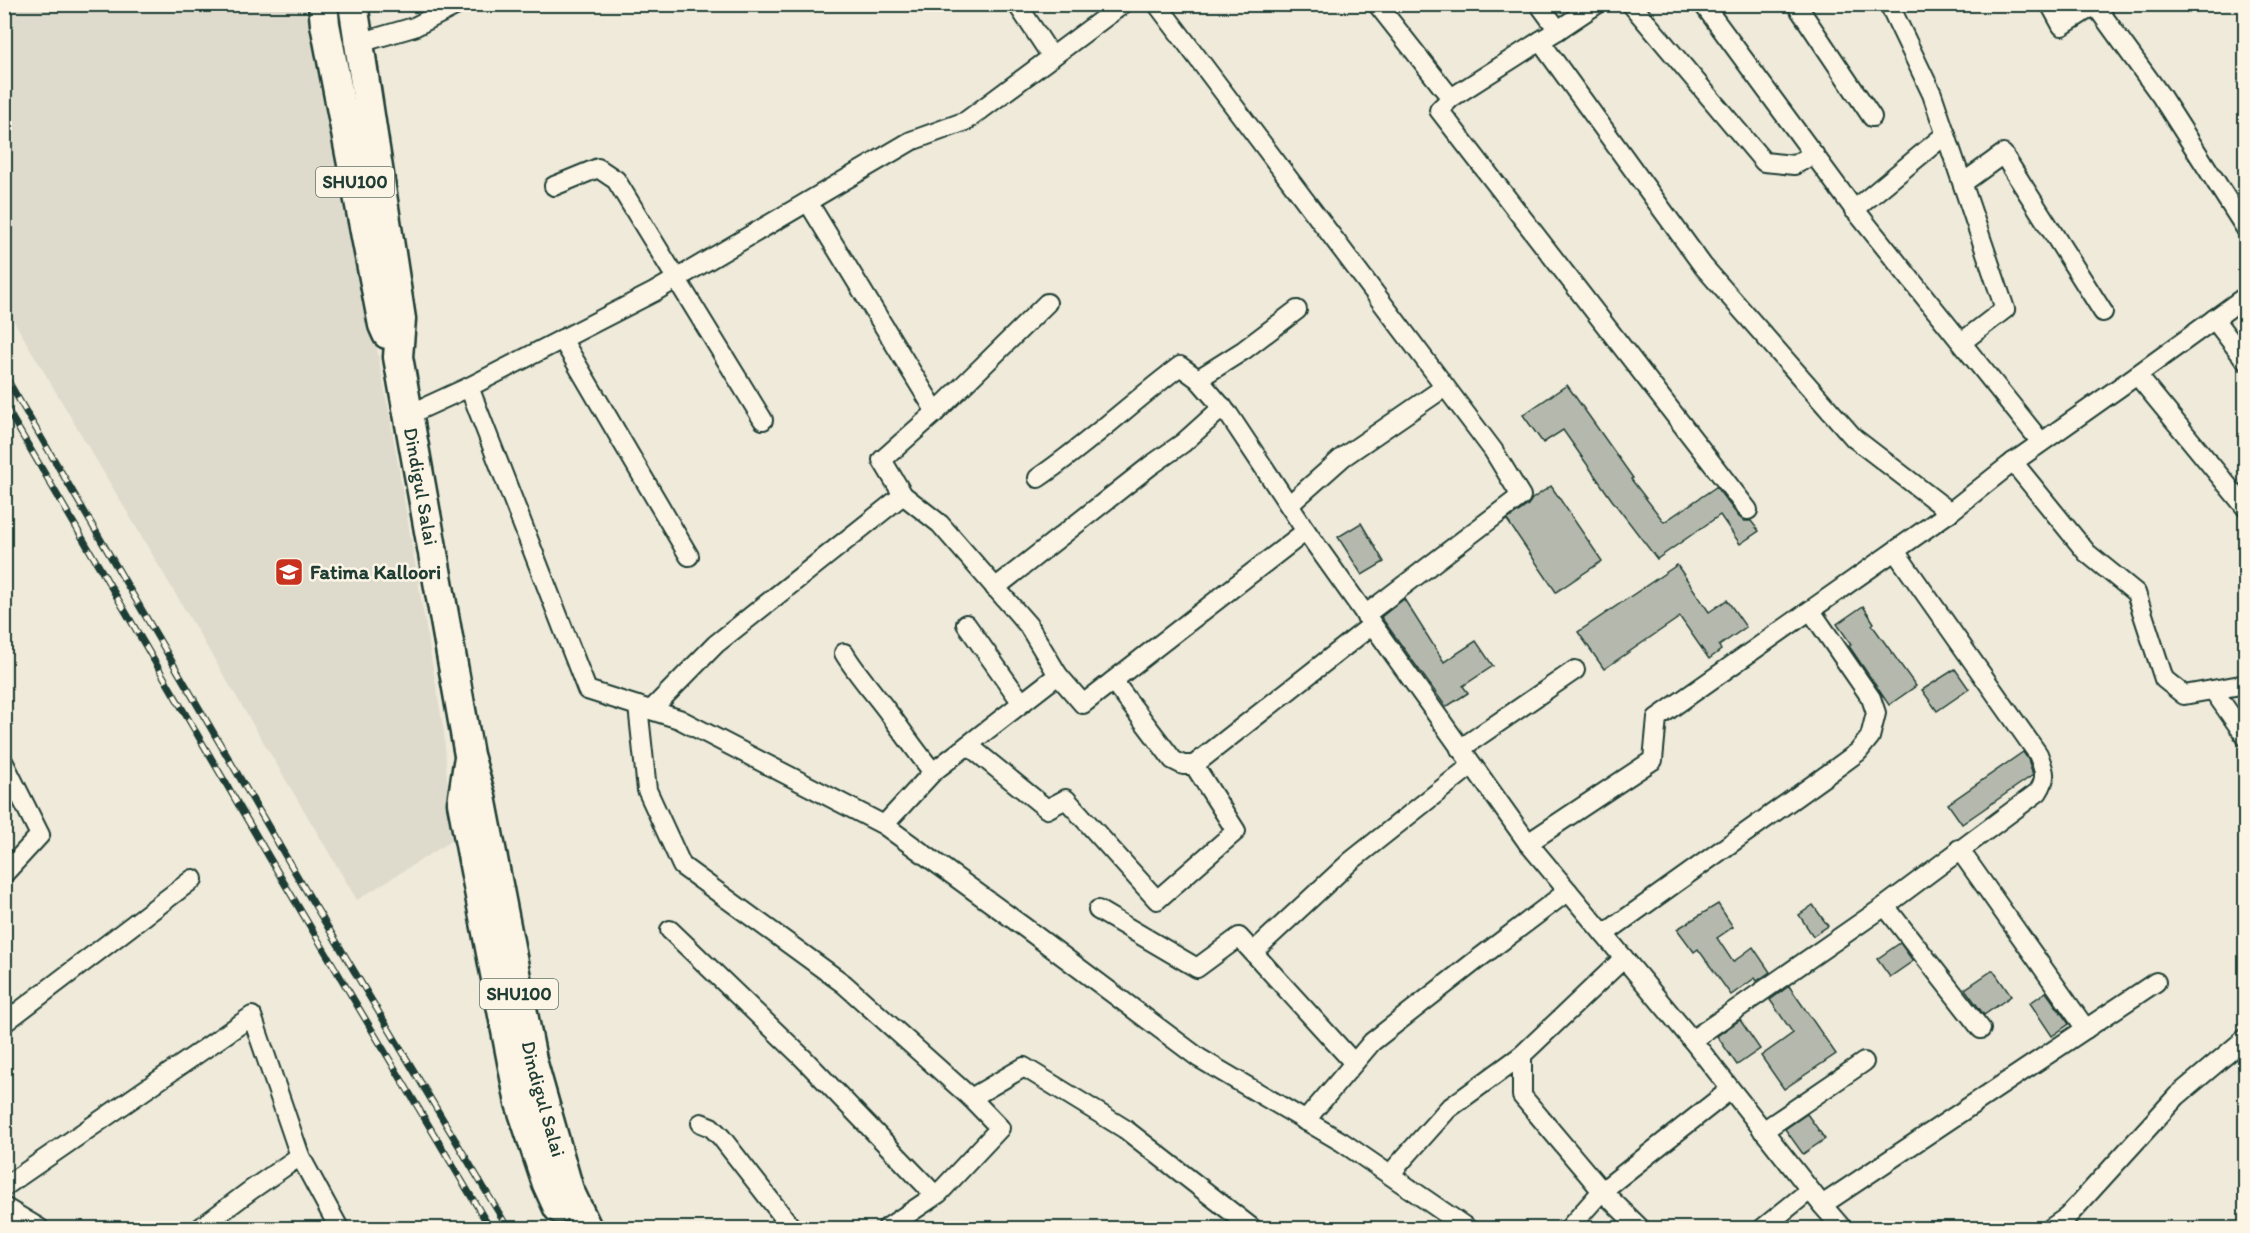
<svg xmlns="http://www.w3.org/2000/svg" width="2250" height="1233" font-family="Itim,sans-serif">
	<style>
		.built { fill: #dedbcc }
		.building { fill: #b5b9ad; stroke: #1f3d34; stroke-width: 1.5 }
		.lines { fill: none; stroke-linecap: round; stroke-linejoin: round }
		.minor-casing { stroke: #1f3d34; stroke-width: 22 }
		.primary-casing { stroke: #1f3d34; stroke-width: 33 }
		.minor { stroke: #fcf5e5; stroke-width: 18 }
		.primary { stroke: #fcf5e5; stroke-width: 28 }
		.rail-casing { stroke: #1f3d34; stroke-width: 7 }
		.rail { stroke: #fcf5e5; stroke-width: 4.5; stroke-dasharray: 14; stroke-linecap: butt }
		.labels { text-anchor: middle; stroke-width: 5; stroke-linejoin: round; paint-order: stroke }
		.shield { fill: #fcf5e5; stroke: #617469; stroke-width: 1.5 }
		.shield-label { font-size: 18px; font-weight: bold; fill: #1f3d34 }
		.street-label { font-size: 20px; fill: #1f3d34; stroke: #fcf5e5 }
		.poi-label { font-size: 20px; font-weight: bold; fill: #1f3d34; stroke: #fcf5e5; text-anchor: start }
	</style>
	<rect width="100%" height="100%" fill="#efeada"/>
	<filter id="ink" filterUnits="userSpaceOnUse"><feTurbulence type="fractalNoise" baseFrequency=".0167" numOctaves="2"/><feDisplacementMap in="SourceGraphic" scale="12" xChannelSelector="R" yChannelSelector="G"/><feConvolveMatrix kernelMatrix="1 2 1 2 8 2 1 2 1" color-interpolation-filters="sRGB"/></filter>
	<g filter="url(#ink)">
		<polygon class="built" points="4,5 310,5 389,412 444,733 451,841 357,900 5,306"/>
		<g class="building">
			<polygon points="1567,385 1633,478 1631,479 1664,522 1716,487 1739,517 1744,521 1751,521 1759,531 1740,544 1720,515 1657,559 1612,500 1563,430 1543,443 1523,415"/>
			<polygon points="1551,486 1602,561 1556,592 1507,520 1528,505 1532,499"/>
			<polygon points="1361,523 1384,562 1362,575 1338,537"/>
			<polygon points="1677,565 1709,612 1727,600 1746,627 1719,646 1721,650 1709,659 1680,617 1604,669 1578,632"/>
			<polygon points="1404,599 1444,662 1476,641 1493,666 1463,686 1468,693 1446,707 1381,617"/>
			<polygon points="1863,606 1874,623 1872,625 1916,686 1889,705 1849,646 1851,644 1837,624"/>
			<polygon points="1955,669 1969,689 1937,711 1922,690"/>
			<polygon points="2023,752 2028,759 2033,775 1962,824 1948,804"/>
			<polygon points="1718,904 1733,927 1717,938 1733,962 1753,947 1770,972 1757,981 1755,978 1731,995 1698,949 1694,952 1677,929"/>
			<polygon points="1813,905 1828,926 1813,936 1799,915"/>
			<polygon points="1900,943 1913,961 1890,977 1877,959"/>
			<polygon points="1993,970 2011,996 1984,1015 1965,989"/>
			<polygon points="1789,986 1836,1054 1784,1089 1761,1056 1793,1033 1770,1000"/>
			<polygon points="2046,992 2069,1024 2052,1036 2030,1003"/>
			<polygon points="1740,1020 1760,1049 1737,1065 1717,1036"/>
			<polygon points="1807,1114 1825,1139 1803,1154 1785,1129"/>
		</g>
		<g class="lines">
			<g class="minor-casing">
				<g id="minor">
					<polyline points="1017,4 1052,57"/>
					<polyline points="1157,4 1493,450 1521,496 1365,615"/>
					<polyline points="1377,4 1451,98 1540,41"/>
					<polyline points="1539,4 1558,30 1540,41 1703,266 1854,438 1950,512"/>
					<polyline points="1631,4 1764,162 1794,165 1814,154"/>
					<polyline points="1703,4 1851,205 2041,442"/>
					<polyline points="1796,4 1872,117"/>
					<polyline points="1889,4 1932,94 2005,309 1962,342"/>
					<polyline points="2050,4 2062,26 2095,5 2161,96 2246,229"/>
					<polyline points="1558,30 1597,4"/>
					<polyline points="359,43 414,27 459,4"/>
					<polyline points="1451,98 1439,110 1748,510"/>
					<polyline points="1963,183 2003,154 2103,312"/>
					<polyline points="554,186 598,168 616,180 763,420"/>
					<polyline points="808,202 936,412"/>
					<polyline points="1854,210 1946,134"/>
					<polyline points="1047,303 936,412 882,460 903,495 940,524 1028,625 1058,675"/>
					<polyline points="2214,319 2246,361"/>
					<polyline points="562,339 689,556"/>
					<polyline points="2137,375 2246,508"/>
					<polyline points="1198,379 1244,350 1297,310"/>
					<polyline points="469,387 587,690 679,719 884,825 1024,927 1199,1058 1342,1142 1467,1228"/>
					<polyline points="408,415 469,387 654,292 911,141 966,121 1123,4"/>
					<polyline points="2013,462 2087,553 2136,593 2164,679 2184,695 2246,684"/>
					<path d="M1038 478C1088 444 1132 402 1180 366L1198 379 1229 415 1306 531 1528 843 1692 1040 1822 1205 1842 1228"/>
					<polyline points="1289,505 1343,457 1445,387"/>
					<polyline points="995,588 1150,466 1183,443 1223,407"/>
					<polyline points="966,624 1022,703"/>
					<path d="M844 653C858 676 876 695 891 716 905 735 918 754 933 772"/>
					<polyline points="1113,681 1173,760 1183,765 1194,765 1372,625"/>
					<polyline points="2213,690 2246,737"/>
					<polyline points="638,706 647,790 682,866 844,984 971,1098 1024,1067 1125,1129 1252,1228"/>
					<polyline points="651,710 716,644 903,495"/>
					<polyline points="968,745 1047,809 1066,799 1157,900 1236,831 1194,765"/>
					<polyline points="1460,749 1575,670"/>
					<polyline points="4,763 40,835 4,874"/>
					<polyline points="884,825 933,772 1058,675 1083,704 1306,531"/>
					<polyline points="1528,843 1653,760 1657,718 1950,512 2008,466 2137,375 2246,296"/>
					<polyline points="1959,849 2086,1029"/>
					<polyline points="1885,906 1981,1029"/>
					<polyline points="1098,910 1197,968 1239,937 1354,1063"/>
					<polyline points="670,930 804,1059 935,1195"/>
					<polyline points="1604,934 1828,774 1858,752 1870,737 1876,713 1871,698 1811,611"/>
					<polyline points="1253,952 1351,861 1472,765"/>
					<polyline points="1624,958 1522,1055 1522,1096 1602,1191 1640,1228"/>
					<polyline points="4,1023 193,879"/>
					<path d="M1692 1040 1885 906 2038 792C2048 777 2044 770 2038 754L1895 551"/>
					<polyline points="1305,1121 1372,1042 1474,962 1568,891"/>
					<polyline points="701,1123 711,1127 721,1137 792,1228"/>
					<polyline points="1763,1131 1864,1062"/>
					<polyline points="1390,1174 1448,1109 1522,1055"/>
					<polyline points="4,1187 252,1016 300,1156"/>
					<polyline points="1822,1205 2156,982"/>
					<polyline points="4,1207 39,1228"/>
					<polyline points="200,1228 251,1190 300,1156 339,1228"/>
					<polyline points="887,1228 939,1193 1000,1128 971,1098"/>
					<polyline points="1569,1228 1602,1191 1730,1090"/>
					<polyline points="1763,1228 1810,1190"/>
					<polyline points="2051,1228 2067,1217 2177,1096 2246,1038"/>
				</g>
			</g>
			<g class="primary-casing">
				<g id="primary">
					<polyline points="323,4 325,24 383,325 387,334"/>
					<path id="s1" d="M353 4 401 319 398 357 469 755 481 797 532 1060 569 1190 587 1228"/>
					<polyline points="468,763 462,803 520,1103 547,1184 558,1208"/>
				</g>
			</g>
			<use href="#minor" class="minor"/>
			<use href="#primary" class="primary"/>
			<g class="rail-casing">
				<g id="rail">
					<polyline points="4,374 299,879 508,1228"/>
					<polyline points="4,404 283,881 490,1228"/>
				</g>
			</g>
			<use href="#rail" class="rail"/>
		</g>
	</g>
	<defs>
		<g id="university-square" transform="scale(1.5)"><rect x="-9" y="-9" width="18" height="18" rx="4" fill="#c8321e" stroke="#fcf5e5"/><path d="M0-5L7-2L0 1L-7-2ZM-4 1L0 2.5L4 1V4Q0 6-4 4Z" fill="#fff"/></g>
	</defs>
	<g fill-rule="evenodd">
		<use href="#university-square" x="289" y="572"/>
	</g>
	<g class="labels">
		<g class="shield">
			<rect x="316" y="167" width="78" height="30" rx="4.5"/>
			<rect x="480" y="979" width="78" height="30" rx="4.5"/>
		</g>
		<g class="shield-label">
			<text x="355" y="188">SHU100</text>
			<text x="519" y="1000">SHU100</text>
		</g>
		<g class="street-label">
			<text dy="7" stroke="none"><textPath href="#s1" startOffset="488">Dindigul Salai</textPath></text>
			<text dy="7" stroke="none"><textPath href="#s1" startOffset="1113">Dindigul Salai</textPath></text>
		</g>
		<g class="poi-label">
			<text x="310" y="579">Fatima Kalloori</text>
		</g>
	</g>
	<rect width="2250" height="1233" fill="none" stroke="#fcf5e5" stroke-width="24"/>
	<rect x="12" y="12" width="2226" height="1209" fill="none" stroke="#1f3d34" stroke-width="2" filter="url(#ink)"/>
</svg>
